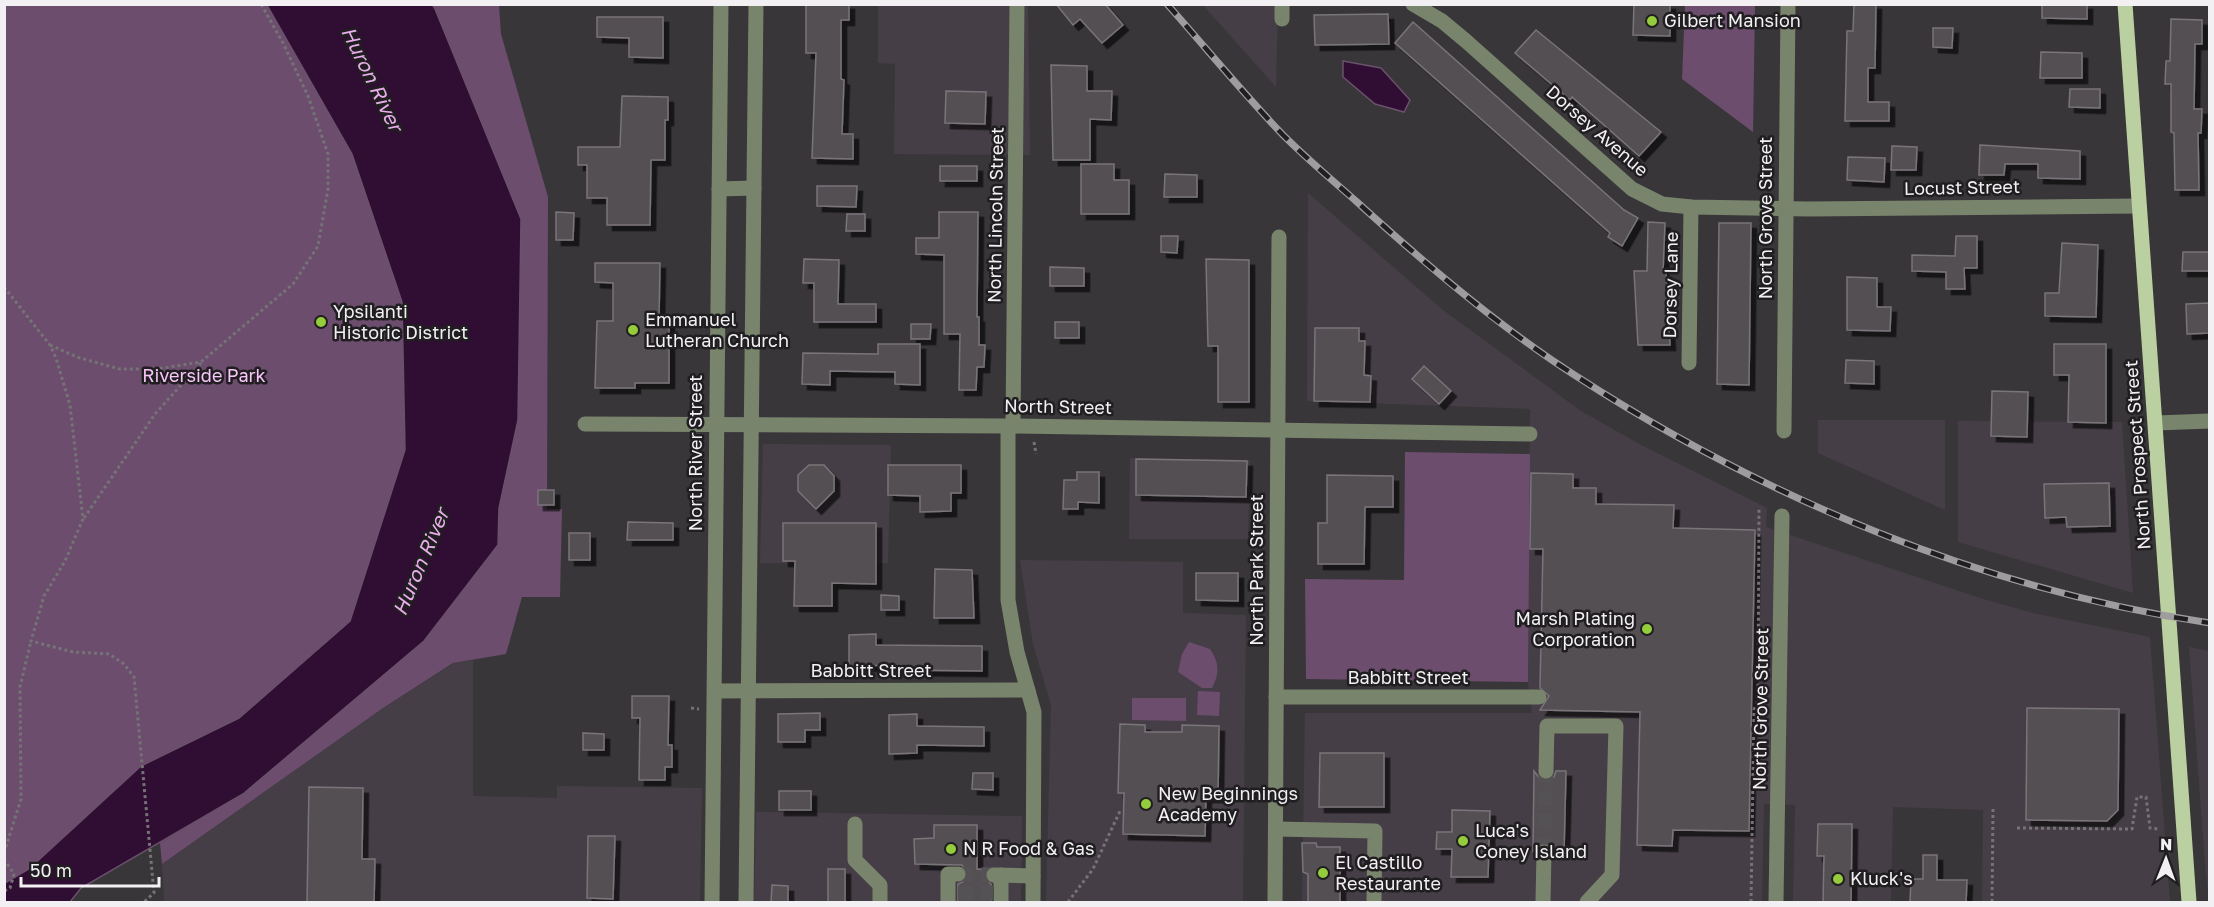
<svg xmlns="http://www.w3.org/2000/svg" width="2214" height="907" font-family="'Golos Text',sans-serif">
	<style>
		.built { fill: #463e46 }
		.green { fill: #6c4d6e }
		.water { fill: #300d32; stroke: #6a516c; stroke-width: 1.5 }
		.building { fill: #534f53; stroke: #797479; stroke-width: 1.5; filter: url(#shadow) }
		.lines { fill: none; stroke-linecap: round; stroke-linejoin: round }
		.minor-tunnel { stroke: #555255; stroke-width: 15; stroke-dasharray: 15 8; stroke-linecap: butt }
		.path { stroke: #757375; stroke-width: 3; stroke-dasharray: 3 3; stroke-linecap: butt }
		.minor { stroke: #79846d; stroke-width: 15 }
		.major { stroke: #bad0a1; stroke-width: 15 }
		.rail-casing { stroke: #9f9c9f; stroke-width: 7 }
		.rail { stroke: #201e20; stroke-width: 4.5; stroke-dasharray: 14; stroke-linecap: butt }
		.poi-dot { fill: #94cc3c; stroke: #201e20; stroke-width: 2 }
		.labels { text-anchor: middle; stroke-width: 5; stroke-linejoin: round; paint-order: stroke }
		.poi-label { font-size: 18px; fill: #f2f0f2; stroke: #201e20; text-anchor: start }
		.street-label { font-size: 18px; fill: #f2f0f2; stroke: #201e20 }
		.park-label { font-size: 18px; fill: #f8c6fa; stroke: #201e20 }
		.water-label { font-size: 20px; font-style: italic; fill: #e9acec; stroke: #201e20 }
	</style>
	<defs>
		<filter id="shadow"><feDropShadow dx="5.5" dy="5.5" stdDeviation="0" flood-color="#0009"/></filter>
	</defs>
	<rect width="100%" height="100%" fill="#393639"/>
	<g class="built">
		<polygon points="878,5 1028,5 1030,155 894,154 895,64 878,63"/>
		<polygon points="1203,5 1278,5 1276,87"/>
		<polygon points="1308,193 1443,310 1581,411 1643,446 1767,508 1766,527 1980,598 2033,613 2150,637 2170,902 1982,902 1983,810 1893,807 1891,902 1793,902 1795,805 1764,804 1762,902 1302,902 1305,713 1532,713 1528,682 1530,409 1307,401"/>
		<polygon points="1818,420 1945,420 1945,510 1818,453"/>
		<polygon points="1958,421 2122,422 2133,593 1958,542"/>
		<polygon points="763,444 891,445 888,563 760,563"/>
		<polygon points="1130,458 1250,460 1248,539 1129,539"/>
		<polygon points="1020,560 1183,562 1183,613 1246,615 1243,902 1046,902 1051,705 1033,644"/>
		<polygon points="2189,647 2209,651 2209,902 2205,864"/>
		<polygon points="473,660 473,796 557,798 557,786 702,788 700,902 164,902 162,864 383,708 454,663"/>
		<polygon points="756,812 1022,816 1021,902 754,902"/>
	</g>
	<g class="green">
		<polygon points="5,5 267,5 352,154 402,302 405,450 350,621 239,718 141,766 29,869 5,883"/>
		<polygon points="432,5 499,5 501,34 548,197 547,509 562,509 560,597 522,597 506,654 453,663 383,708 162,864 160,843 243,794 424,641 498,545 499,508 518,420 521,219"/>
		<polygon points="1685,5 1755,5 1753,132 1682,79"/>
		<polygon points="1405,452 1530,454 1528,682 1306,679 1305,579 1404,580"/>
		<path d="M1189 642 1210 649C1219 662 1220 673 1212 688H1202L1178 672 1182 654Z"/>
		<polygon points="1198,691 1220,692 1219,716 1197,715"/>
		<polygon points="1132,698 1186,698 1186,721 1132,720"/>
	</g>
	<g class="water">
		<polygon points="267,5 432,4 435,9 521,219 518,420 499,508 498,545 424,641 243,794 81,888 70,902 5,902 5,883 29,869 141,766 239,718 350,621 405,450 402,302 352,154"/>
		<polygon points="1343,61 1381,68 1410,100 1404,112 1375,104 1343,77"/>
	</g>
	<g class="building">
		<polygon points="806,4 849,4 849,20 841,20 841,79 844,80 842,134 853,134 853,159 812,158 816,53 806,53"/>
		<polygon points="1056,4 1105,4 1123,25 1102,43 1080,19 1073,25"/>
		<polygon points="1634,4 1670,4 1670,36 1633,35"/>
		<polygon points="1854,4 1876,4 1875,68 1868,68 1868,102 1889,102 1889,121 1845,121 1847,31 1853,31"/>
		<polygon points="2042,4 2087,4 2087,19 2042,18"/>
		<polygon points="1388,14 1389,44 1315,45 1314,15"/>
		<polygon points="597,17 663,17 663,58 629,57 629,38 597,37"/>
		<polygon points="2171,19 2202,20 2202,44 2195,44 2194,109 2202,109 2201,133 2198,133 2199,190 2175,190 2174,133 2171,132 2171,84 2165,84 2166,61 2170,61"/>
		<polygon points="1413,22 1624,210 1638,218 1622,246 1608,237 1610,233 1395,43"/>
		<polygon points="1933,28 1953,28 1952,48 1933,47"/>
		<polygon points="1536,30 1661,132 1639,156 1572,97 1570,100 1515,53"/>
		<polygon points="2041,52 2082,53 2082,78 2040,78"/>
		<polygon points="1051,65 1087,66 1087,91 1112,91 1111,120 1090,119 1090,160 1053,160"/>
		<polygon points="2070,89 2100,89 2100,108 2069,107"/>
		<polygon points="946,91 986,92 985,124 945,123"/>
		<polygon points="622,96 668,97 668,120 665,120 665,160 651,160 650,225 607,225 607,198 587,198 587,165 578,165 578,147 620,147"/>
		<polygon points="1980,145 2080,151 2080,179 2038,178 2038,164 2005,164 2004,175 1979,175"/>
		<polygon points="1892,146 1917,147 1916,170 1891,170"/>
		<polygon points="1848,157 1885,158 1884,182 1847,180"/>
		<polygon points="1081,164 1114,164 1114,180 1129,180 1129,214 1081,214"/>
		<rect x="940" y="166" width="37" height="15"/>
		<polygon points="1165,174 1197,175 1197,197 1164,197"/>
		<polygon points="817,186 857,186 856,207 817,206"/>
		<polygon points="556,212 574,213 573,240 556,240"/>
		<polygon points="939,212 978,212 977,317 979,317 979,345 985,345 984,367 977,367 976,390 959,390 960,334 944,334 944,255 916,254 916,238 939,238"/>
		<polygon points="847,214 865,214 865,231 846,231"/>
		<polygon points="1648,222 1665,223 1663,272 1666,272 1670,345 1638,345 1634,271 1647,271"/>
		<polygon points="1719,223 1751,223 1749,385 1717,384"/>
		<polygon points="1161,236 1178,236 1177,253 1161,252"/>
		<polygon points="1956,236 1977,236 1977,268 1964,268 1965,289 1946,289 1946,272 1912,271 1912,255 1955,256"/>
		<polygon points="2062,243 2098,245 2096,317 2045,316 2045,293 2059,293"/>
		<polygon points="2183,252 2210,252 2210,271 2182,271"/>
		<polygon points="804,259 839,260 838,304 876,304 876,322 814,322 814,283 803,283"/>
		<polygon points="1206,259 1249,260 1249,402 1218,402 1218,346 1208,346"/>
		<polygon points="595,263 660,263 659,318 669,318 669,383 635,383 635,388 595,388 597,321 613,321 613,283 595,282"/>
		<polygon points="1050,267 1084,268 1084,286 1050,286"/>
		<polygon points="1847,277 1877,278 1877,307 1891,307 1890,331 1847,330"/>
		<polygon points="2210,303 2210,333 2187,334 2186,304"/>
		<rect x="1055" y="322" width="24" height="16"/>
		<polygon points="911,324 931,324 930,339 911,339"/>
		<polygon points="1315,328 1359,328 1359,341 1365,341 1364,375 1371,376 1370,402 1314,401"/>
		<polygon points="878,344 920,344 920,385 895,384 895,372 830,371 830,385 802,384 803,353 878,354"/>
		<polygon points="2054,344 2106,344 2106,423 2068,422 2069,375 2054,375"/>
		<polygon points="1846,360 1874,361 1874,384 1845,383"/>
		<polygon points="1424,366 1451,391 1439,404 1412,379"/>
		<polygon points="1992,391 2028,392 2027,437 1991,436"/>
		<polygon points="1136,459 1247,461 1246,497 1136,495"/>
		<polygon points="809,465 824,465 834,476 834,491 816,509 798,491 798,475"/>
		<polygon points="888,465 961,465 961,493 951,493 951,511 920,512 920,496 888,495"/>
		<polygon points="1077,472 1099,472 1099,503 1078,502 1078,509 1063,509 1064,480 1077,480"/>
		<polygon points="1531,473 1573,474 1573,488 1596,488 1596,504 1674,505 1673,528 1755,530 1749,831 1673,830 1672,846 1637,845 1640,712 1540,710 1549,696 1540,688 1543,549 1530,549"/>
		<polygon points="1327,475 1393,476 1393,507 1365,507 1364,564 1318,564 1318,523 1327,523"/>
		<polygon points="2109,483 2110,526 2067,527 2066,517 2045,518 2044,484"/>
		<rect x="538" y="490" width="16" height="15"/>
		<polygon points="628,522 673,523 673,540 627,540"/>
		<polygon points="783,523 876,523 876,584 832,583 832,606 794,606 795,561 783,561"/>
		<rect x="569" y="533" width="21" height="27"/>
		<polygon points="935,569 972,570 974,618 934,618"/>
		<polygon points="1196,573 1238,573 1238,601 1196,600"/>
		<polygon points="881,595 899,596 899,610 881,610"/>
		<polygon points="876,634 876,645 982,646 982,671 903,670 903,665 849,666 849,635"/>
		<polygon points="632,696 669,696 668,745 672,745 672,767 665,767 665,780 639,780 640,718 632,718"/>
		<polygon points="2027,708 2119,709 2118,810 2107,821 2026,820"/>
		<polygon points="820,713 820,730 805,730 805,742 778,742 778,714"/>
		<polygon points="917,714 917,726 984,727 984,746 917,745 917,753 889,754 889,715"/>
		<polygon points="1120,724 1145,725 1145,732 1182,732 1182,725 1219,726 1218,797 1206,797 1205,836 1123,834 1124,793 1118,793"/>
		<polygon points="583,733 604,734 604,750 583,750"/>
		<polygon points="1320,753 1384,753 1384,807 1319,807"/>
		<polygon points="1534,771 1540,779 1546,781 1554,777 1556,771 1566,771 1564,852 1554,852 1550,844 1544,842 1533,851"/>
		<polygon points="973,773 993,773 993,790 972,789"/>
		<polygon points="309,787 363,788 362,859 375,859 374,903 307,903"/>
		<rect x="779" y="791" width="32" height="19"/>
		<polygon points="1452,810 1490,811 1488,877 1451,877 1452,849 1436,849 1437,832 1452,832"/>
		<polygon points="1818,824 1852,824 1851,903 1823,903 1824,856 1817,856"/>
		<polygon points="934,825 977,825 977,869 986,870 985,879 991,884 991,903 958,903 958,884 963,882 968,875 962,865 915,864 914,839 934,838"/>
		<polygon points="588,836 615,836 613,899 587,898"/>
		<polygon points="1302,843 1316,843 1317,847 1340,847 1340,903 1308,903 1308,874 1303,872"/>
		<polygon points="1923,855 1937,855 1937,880 1967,880 1966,903 1910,903 1911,879 1923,879"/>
		<rect x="828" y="869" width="17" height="34"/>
		<polygon points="772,885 788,886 788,903 771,903"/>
	</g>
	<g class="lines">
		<g class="minor-tunnel">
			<polyline points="1544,852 1546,771"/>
			<polyline points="958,874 994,875"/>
			<polyline points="958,893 993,893"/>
		</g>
		<g class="path">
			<polyline points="4,287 50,345 56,358 70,405 83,519 65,561 44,596 31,641 73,652 109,654 124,664 134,677 154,893 144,902"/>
			<polyline points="50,345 77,357 119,369 157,369 201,362 293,284 318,246 328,189 328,154 308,96 283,43 261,4"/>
			<polyline points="1034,442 1036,454"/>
			<polyline points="694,447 701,448"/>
			<polyline points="84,518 155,414 201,363"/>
			<polyline points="691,708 699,709"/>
			<polyline points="2017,828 2132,829 2137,797 2146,797 2150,828 2158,829"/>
			<polyline points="4,853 21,799 20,687 31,641"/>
			<polyline points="4,859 14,874 10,888 4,891"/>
			<polyline points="1068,902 1093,869 1120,811"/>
			<polyline points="1751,902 1754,710 1758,699 1759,507"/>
			<polyline points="1992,902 1993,809"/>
		</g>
		<g class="minor">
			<polyline points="1413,4 1442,21 1466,41 1632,189 1662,204 1691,207 1809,209 2139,206"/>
			<polyline points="1282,19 1282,4"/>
			<polyline points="719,189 754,188"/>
			<polyline points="1689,363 1691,207"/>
			<polyline points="2156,423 2210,421"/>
			<polyline points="585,424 1008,426 1530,434"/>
			<polyline points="1008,426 1008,600 1017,652 1034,712 1033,902"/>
			<polyline points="1013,426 1017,4"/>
			<polyline points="1784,431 1788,4"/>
			<polyline points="715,691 1028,690"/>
			<polyline points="1276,697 1539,697"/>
			<polyline points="1546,771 1547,726 1616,726 1612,875 1587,902"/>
			<polyline points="855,824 855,860 880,885 880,902"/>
			<polyline points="1276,829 1375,831 1374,902"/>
			<polyline points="994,875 1033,876"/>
			<polyline points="712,902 721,4"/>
			<polyline points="746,902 756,4"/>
			<polyline points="948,902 948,874 958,874"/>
			<polyline points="1001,902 1001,875"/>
			<polyline points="1275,902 1279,237"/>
			<polyline points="1543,902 1544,852"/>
			<polyline points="1776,902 1782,516"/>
		</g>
		<polyline class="major" points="2125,4 2189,902"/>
		<g class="rail-casing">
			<path id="rail" d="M1167 4C1206 48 1243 93 1283 135 1306 158 1332 180 1357 202 1424 263 1499 327 1576 376 1767 499 1984 590 2210 623"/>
		</g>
		<use href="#rail" class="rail"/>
	</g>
	<g class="poi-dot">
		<circle cx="1652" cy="21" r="6"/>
		<circle cx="321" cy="322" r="6"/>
		<circle cx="633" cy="330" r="6"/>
		<circle cx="1647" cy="629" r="6"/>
		<circle cx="1146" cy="804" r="6"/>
		<circle cx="1463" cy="841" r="6"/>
		<circle cx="951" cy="849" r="6"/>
		<circle cx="1323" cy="873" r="6"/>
		<circle cx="1838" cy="879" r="6"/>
	</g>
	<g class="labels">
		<g class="poi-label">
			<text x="1664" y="27">Gilbert Mansion</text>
			<text x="333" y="318">Ypsilanti<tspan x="333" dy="21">Historic District</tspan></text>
			<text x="645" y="326">Emmanuel<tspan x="645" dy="21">Lutheran Church</tspan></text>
			<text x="1635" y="625" text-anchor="end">Marsh Plating<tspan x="1635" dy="21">Corporation</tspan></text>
			<text x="1158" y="800">New Beginnings<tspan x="1158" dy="21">Academy</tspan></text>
			<text x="1475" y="837">Luca's<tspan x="1475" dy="21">Coney Island</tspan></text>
			<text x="963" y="855">N R Food &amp; Gas</text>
			<text x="1335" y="869">El Castillo<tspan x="1335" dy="21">Restaurante</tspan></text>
			<text x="1850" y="885">Kluck's</text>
		</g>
		<g class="street-label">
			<text transform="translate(1597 131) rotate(41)" y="6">Dorsey Avenue</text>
			<text transform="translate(1962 188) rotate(-1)" y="6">Locust Street</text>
			<text transform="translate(996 215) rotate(-89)" y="6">North Lincoln Street</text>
			<text transform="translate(1766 218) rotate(-90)" y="6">North Grove Street</text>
			<text transform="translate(1671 285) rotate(-89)" y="6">Dorsey Lane</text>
			<text transform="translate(1058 407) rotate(1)" y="6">North Street</text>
			<text transform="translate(696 453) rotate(-90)" y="6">North River Street</text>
			<text transform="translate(2138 455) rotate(-94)" y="6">North Prospect Street</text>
			<text transform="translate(1257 570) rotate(-90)" y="6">North Park Street</text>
			<text x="871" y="677">Babbitt Street</text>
			<text x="1408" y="684">Babbitt Street</text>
			<text transform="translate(1761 709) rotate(-89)" y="6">North Grove Street</text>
		</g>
		<g class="park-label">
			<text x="204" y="382">Riverside Park</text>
		</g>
		<g class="water-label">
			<text transform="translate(372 79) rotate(64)" y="7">Huron River</text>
			<text transform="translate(421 562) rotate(-67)" y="7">Huron River</text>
		</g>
	</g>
	<rect width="2214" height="907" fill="none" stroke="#f2f0f2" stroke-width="12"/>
	<g transform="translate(2166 859) rotate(1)" stroke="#201e20" stroke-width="4.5" paint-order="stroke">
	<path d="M0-4.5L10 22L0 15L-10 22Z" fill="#f2f0f2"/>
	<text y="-9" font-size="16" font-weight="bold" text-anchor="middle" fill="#f2f0f2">N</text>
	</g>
	<path d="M21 877v9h138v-9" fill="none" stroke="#f2f0f2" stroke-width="3"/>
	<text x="30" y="877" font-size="18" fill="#f2f0f2" stroke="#201e20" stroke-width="4.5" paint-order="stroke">50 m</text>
</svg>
